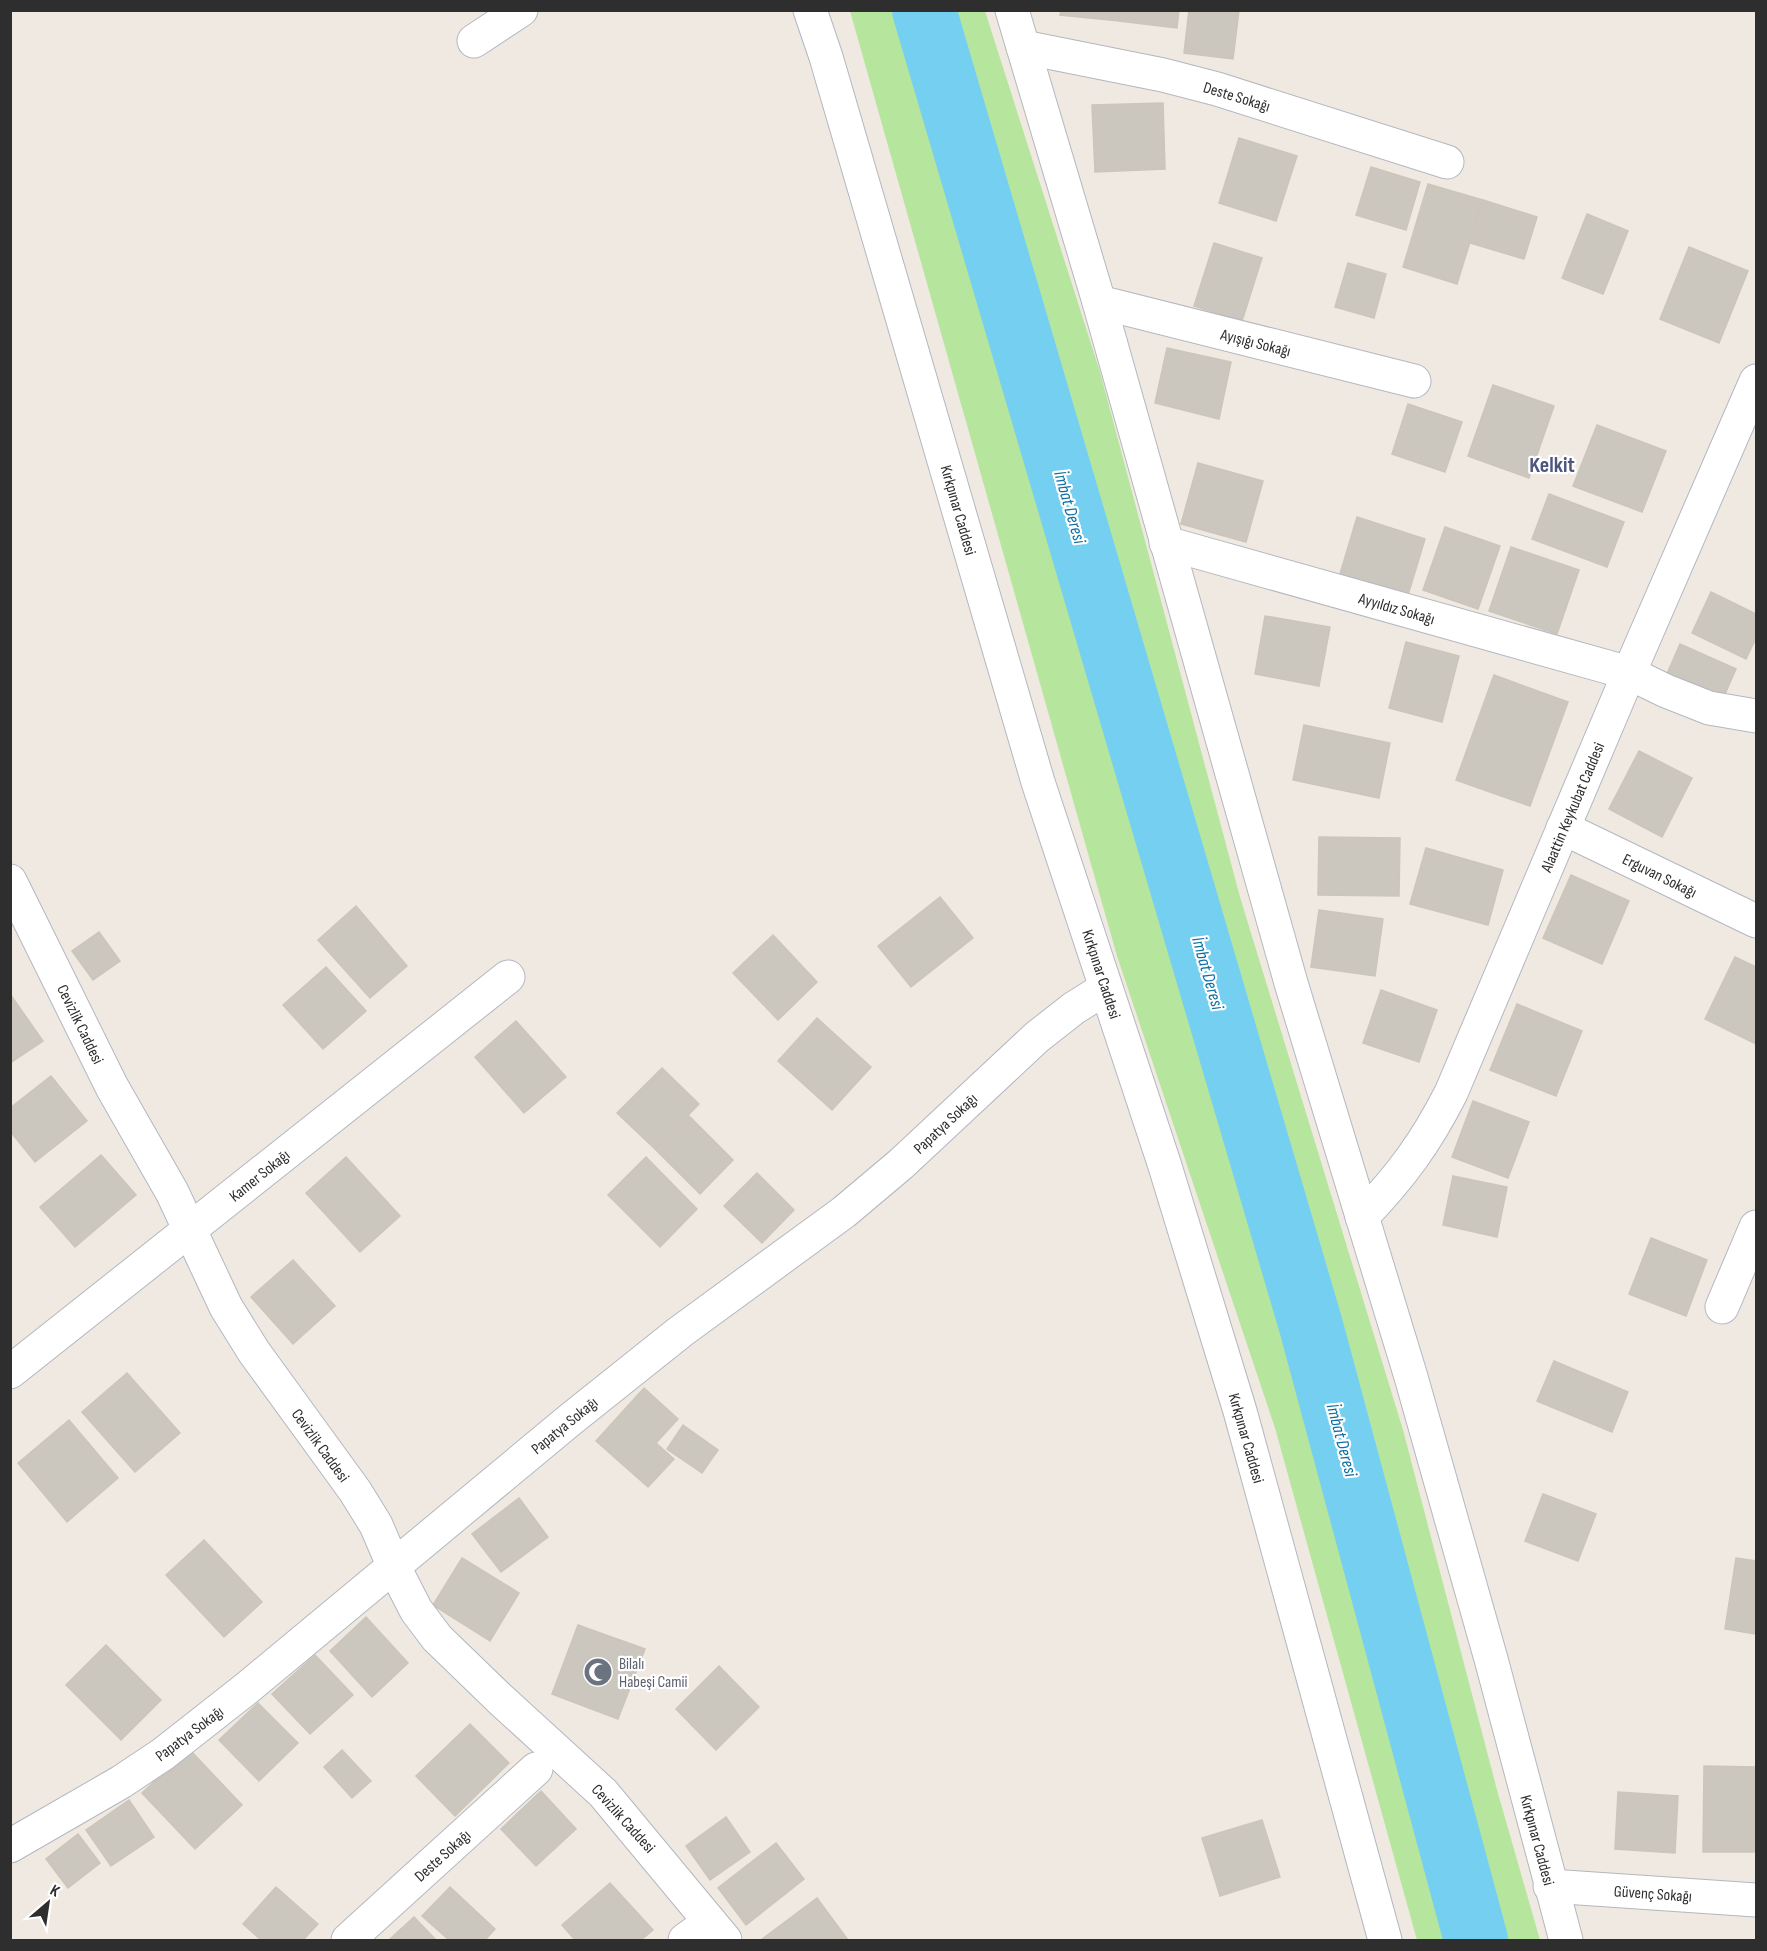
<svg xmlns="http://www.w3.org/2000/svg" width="1767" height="1951" font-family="'Sofia Sans Condensed',sans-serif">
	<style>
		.green { fill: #b6e59e }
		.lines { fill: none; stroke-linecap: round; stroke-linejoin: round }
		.river { stroke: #75cff0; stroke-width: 64 }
		.building { fill: #cbc7bf; stroke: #cbc5ba; stroke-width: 1.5 }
		.street-casing { stroke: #b4b7c1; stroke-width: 35 }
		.secondary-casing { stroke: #b4b7c1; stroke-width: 35 }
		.street { stroke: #fff; stroke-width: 33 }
		.secondary { stroke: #fff; stroke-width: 33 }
		.labels { text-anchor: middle; stroke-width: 4.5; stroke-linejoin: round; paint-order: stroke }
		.street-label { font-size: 16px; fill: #2e2e2e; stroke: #fff }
		.worship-label { font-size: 16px; fill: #5b616d; stroke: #fff; text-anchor: start }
		.water-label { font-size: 18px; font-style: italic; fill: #0d6fa3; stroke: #fff }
		.district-label { font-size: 22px; font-weight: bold; fill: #4d5680; stroke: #fff }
	</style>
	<rect width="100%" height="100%" fill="#efe9e1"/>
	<polygon class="green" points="850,11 985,11 1100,372 1240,897 1403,1430 1497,1790 1540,1940 1417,1940 1275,1428 1117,956"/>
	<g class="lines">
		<polyline class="river" points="924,10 1311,1326 1476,1940"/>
	</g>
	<g class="building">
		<polygon points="1061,10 1120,10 1119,21 1060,15"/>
		<polygon points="1120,10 1179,10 1177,28 1119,21"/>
		<polygon points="1189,10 1239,10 1233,59 1184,53"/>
		<polygon points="1163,103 1165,169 1095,172 1092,105"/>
		<polygon points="1239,138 1297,156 1276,221 1219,203"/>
		<polygon points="1371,167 1420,182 1406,230 1356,215"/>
		<polygon points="1428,184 1483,200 1457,284 1403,267"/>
		<polygon points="1483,200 1537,217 1524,259 1470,243"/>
		<polygon points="1587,214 1628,231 1603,294 1562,278"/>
		<polygon points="1214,243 1262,258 1242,321 1194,306"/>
		<polygon points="1689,247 1748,271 1719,343 1660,319"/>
		<polygon points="1348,263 1386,274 1374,318 1335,307"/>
		<polygon points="1167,348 1231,362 1219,419 1155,403"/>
		<polygon points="1493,385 1554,406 1529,478 1468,456"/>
		<polygon points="1408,404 1462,422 1445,472 1392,454"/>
		<polygon points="1597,425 1666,451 1642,512 1573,486"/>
		<polygon points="1198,463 1263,481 1246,542 1181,524"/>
		<polygon points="1549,494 1624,522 1607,567 1532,539"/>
		<polygon points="1357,517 1425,539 1408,595 1340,574"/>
		<polygon points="1445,527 1500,546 1478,609 1423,590"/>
		<polygon points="1511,547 1579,570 1557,634 1489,611"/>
		<polygon points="1711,592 1756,614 1756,638 1746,659 1692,633"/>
		<polygon points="1265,616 1330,627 1319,686 1255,674"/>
		<polygon points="1406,642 1459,656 1442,722 1389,708"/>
		<polygon points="1680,644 1736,669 1722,701 1666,676"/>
		<polygon points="1494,675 1568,702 1530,806 1456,780"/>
		<polygon points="1304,725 1390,743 1379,798 1293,780"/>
		<polygon points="1639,751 1692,778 1662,837 1609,809"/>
		<polygon points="1319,837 1400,838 1399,896 1318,895"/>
		<polygon points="1426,848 1503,870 1488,925 1410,904"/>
		<polygon points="1571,875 1629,901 1602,964 1543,938"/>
		<polygon points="940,897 973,938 911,987 878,946"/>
		<polygon points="356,906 407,966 370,998 318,940"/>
		<polygon points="1319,910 1383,919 1375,976 1311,967"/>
		<polygon points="99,932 120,961 93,980 72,951"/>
		<polygon points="773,935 817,982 778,1020 733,973"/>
		<polygon points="1735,957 1756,967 1756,1044 1705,1019"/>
		<polygon points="326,967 366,1011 323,1049 283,1005"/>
		<polygon points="1381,990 1437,1010 1419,1062 1363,1043"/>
		<polygon points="10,994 43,1041 10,1063"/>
		<polygon points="1517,1004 1582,1031 1556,1096 1490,1070"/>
		<polygon points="817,1018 871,1067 832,1110 778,1061"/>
		<polygon points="516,1021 566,1077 524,1113 475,1057"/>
		<polygon points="662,1068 699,1104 655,1149 617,1113"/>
		<polygon points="51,1076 87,1121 35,1162 10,1131 10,1108"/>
		<polygon points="1473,1101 1529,1122 1508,1178 1452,1157"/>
		<polygon points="688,1115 733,1160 700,1194 655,1149"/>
		<polygon points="101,1155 136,1195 75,1247 40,1207"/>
		<polygon points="346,1157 400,1216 360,1252 306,1193"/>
		<polygon points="646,1157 697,1209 660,1247 608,1195"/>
		<polygon points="757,1173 794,1210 762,1243 724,1206"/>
		<polygon points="1453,1176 1507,1187 1497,1237 1443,1225"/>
		<polygon points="1651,1238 1707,1260 1686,1316 1629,1294"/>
		<polygon points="293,1260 335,1306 293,1344 251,1297"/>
		<polygon points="1554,1361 1628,1392 1612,1432 1537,1401"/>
		<polygon points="127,1373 180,1433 135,1472 82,1412"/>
		<polygon points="644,1388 678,1419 656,1443 674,1459 648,1487 596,1441"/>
		<polygon points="69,1420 118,1478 67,1522 18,1463"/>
		<polygon points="683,1425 718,1450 702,1473 667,1449"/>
		<polygon points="1543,1494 1596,1514 1578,1561 1525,1541"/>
		<polygon points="519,1498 548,1537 501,1572 472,1534"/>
		<polygon points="204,1540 262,1602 224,1637 166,1575"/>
		<polygon points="462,1558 519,1593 490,1641 433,1605"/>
		<polygon points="1736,1558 1756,1561 1756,1634 1725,1629"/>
		<polygon points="366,1617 408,1663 372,1697 330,1651"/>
		<polygon points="578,1625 645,1649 618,1719 552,1694"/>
		<polygon points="106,1645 161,1700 121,1740 66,1685"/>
		<polygon points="315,1655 353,1695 310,1734 272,1694"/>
		<polygon points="719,1666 759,1707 716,1750 676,1709"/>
		<polygon points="258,1703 298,1743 259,1781 219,1740"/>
		<polygon points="470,1724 509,1763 455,1816 416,1776"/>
		<polygon points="189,1749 242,1805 195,1849 142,1793"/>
		<polygon points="342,1750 371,1781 352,1798 324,1767"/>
		<polygon points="1704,1766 1756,1767 1756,1852 1703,1852"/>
		<polygon points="541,1791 576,1829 536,1866 501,1829"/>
		<polygon points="1618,1792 1678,1796 1675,1853 1615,1849"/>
		<polygon points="129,1800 154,1837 111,1866 86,1830"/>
		<polygon points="726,1817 750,1852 710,1880 686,1846"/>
		<polygon points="1262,1820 1280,1877 1220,1896 1202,1838"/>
		<polygon points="78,1834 100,1863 68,1888 46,1859"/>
		<polygon points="776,1843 804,1879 746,1925 718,1888"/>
		<polygon points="610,1883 653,1930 641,1940 575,1940 562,1925"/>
		<polygon points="276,1887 318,1924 303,1940 261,1940 243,1924"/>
		<polygon points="450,1887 495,1929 485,1940 449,1940 422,1916"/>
		<polygon points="817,1898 848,1940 761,1940"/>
		<polygon points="414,1917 436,1940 389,1940"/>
	</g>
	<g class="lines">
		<g class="street-casing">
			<g id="street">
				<polyline points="474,41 521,10"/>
				<polyline points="1023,47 1163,75 1217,89 1447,162"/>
				<polyline points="1099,302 1414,381"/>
				<polyline points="1166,543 1629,673 1666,691 1709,708 1756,716"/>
				<polyline points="1563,828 1756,921"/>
				<polyline points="10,881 112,1087 172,1192 226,1307 254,1352 355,1491 376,1525 394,1567 416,1610 437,1638 499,1698 603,1793 725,1940"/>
				<polyline points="1722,1307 1756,1227"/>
				<polyline points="10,1372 508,977"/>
				<polyline points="10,1846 121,1782 163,1754 247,1688 571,1419 680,1332 844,1212 901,1164 1037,1037 1074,1008 1106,988"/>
				<polyline points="1550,1886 1756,1900"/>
				<polyline points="348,1940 536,1769"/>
				<polyline points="685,1940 710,1922"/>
			</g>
		</g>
		<g class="secondary-casing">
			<g id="secondary">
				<polyline points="810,10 826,57 1038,782 1164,1163 1240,1411 1385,1940"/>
				<polyline points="1012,10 1099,302 1291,983 1411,1377 1491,1659 1566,1940"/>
				<path d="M1362 1217C1401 1176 1425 1144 1451 1093L1629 673 1756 381"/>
			</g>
		</g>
		<use href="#street" class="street"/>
		<use href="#secondary" class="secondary"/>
	</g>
	<defs>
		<g id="mosque-disc" transform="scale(1.5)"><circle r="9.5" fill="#6b7280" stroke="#fff"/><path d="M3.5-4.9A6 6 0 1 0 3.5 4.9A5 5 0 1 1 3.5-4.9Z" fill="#fff"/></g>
	</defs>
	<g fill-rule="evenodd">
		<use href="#mosque-disc" x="598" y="1672"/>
	</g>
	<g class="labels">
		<g class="street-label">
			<text transform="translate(1237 96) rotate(17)" y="6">Deste Sokağı</text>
			<text transform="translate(1256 342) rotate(14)" y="6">Ayışığı Sokağı</text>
			<text transform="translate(959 510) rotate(74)" y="6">Kırkpınar Caddesi</text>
			<text transform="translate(1397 608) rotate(16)" y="6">Ayyıldız Sokağı</text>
			<text transform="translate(1572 807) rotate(-67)" y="6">Alaattin Keykubat Caddesi</text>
			<text transform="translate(1660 875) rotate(26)" y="6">Erguvan Sokağı</text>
			<text transform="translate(1102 974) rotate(72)" y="6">Kırkpınar Caddesi</text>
			<text transform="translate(81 1024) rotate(64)" y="6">Cevizlik Caddesi</text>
			<text transform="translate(945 1123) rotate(-43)" y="6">Papatya Sokağı</text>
			<text transform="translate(259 1175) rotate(-39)" y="6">Kamer Sokağı</text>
			<text transform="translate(564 1425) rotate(-39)" y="6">Papatya Sokağı</text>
			<text transform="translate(1247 1438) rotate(74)" y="6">Kırkpınar Caddesi</text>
			<text transform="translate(321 1445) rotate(54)" y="6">Cevizlik Caddesi</text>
			<text transform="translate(189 1733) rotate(-37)" y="6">Papatya Sokağı</text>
			<text transform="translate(624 1818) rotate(48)" y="6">Cevizlik Caddesi</text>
			<text transform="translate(1538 1840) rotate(75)" y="6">Kırkpınar Caddesi</text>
			<text transform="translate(442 1855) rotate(-42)" y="6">Deste Sokağı</text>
			<text transform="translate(1653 1893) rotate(4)" y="6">Güvenç Sokağı</text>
		</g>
		<g class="worship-label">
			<text x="619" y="1669">Bilalı<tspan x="619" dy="18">Habeşi Camii</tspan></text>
		</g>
		<g class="water-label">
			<text transform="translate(1070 507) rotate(74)" y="6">İmbat Deresi</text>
			<text transform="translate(1208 973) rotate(74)" y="6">İmbat Deresi</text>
			<text transform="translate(1342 1440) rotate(75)" y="6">İmbat Deresi</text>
		</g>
		<g class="district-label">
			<text x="1552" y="472">Kelkit</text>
		</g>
	</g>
	<rect width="1767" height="1951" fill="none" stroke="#2e2e2e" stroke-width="24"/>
	<g transform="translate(48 1903) rotate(29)" stroke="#ffffff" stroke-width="4.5" paint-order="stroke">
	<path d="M0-4.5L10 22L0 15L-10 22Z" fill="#2e2e2e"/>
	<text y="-9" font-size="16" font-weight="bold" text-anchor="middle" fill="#2e2e2e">K</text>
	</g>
</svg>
